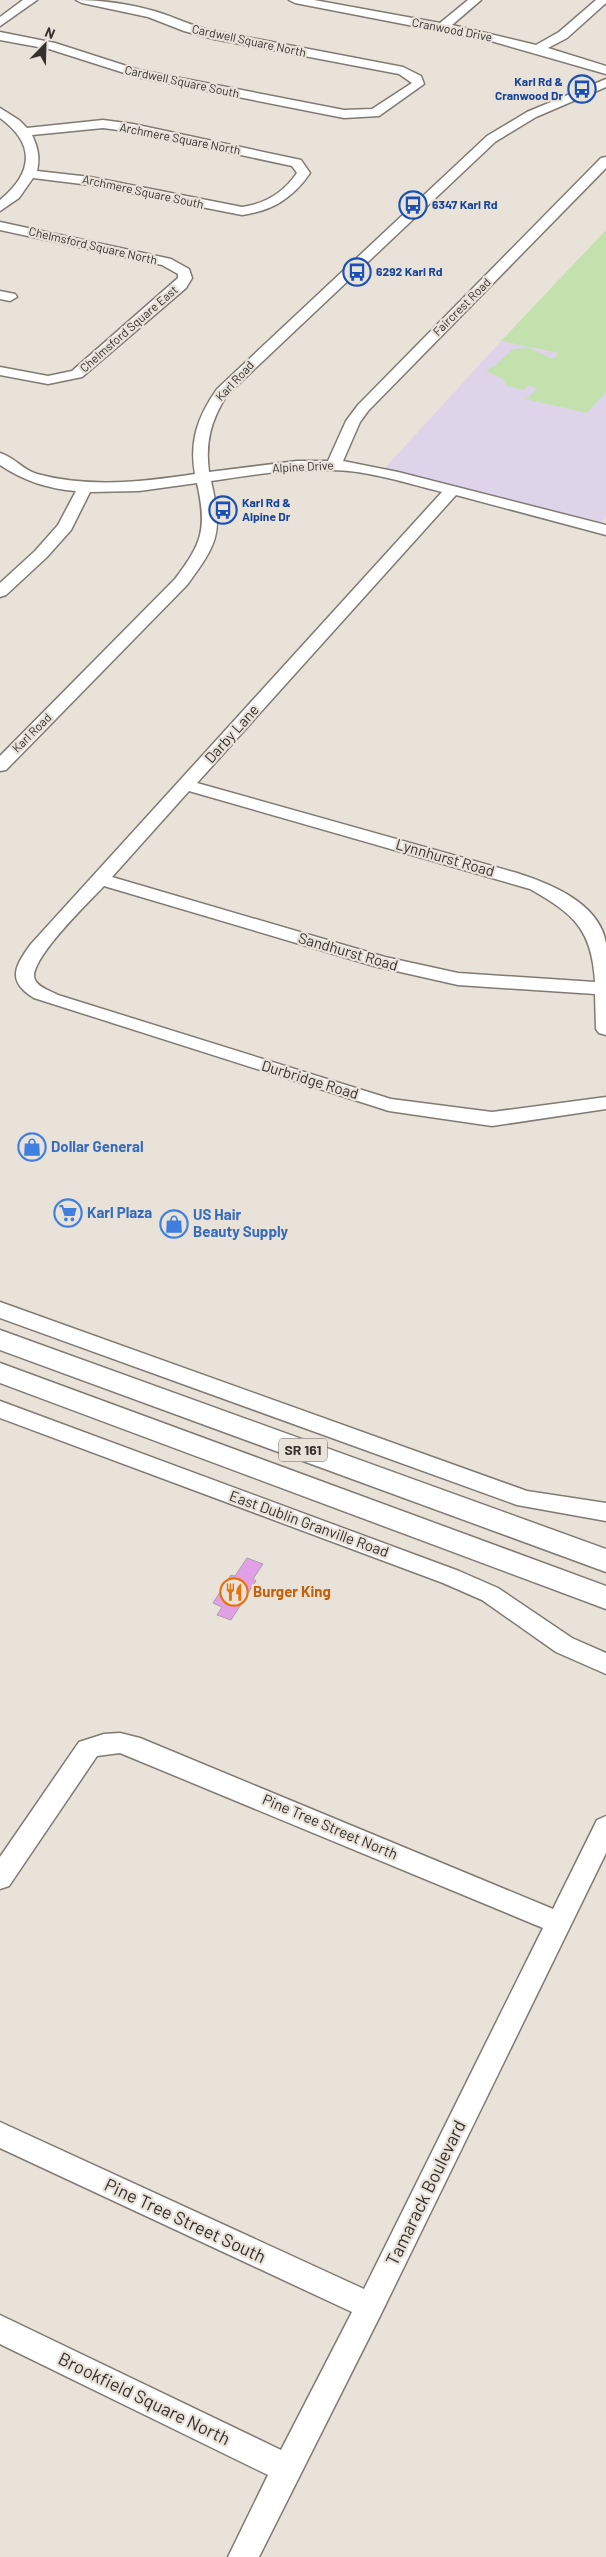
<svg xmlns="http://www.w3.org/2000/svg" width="606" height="2557" font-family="Barlow,sans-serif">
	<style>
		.education { fill: #ded4e9 }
		.green { fill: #c3e1ac }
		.building { fill: #e1a0e5; stroke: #a8a0a8 }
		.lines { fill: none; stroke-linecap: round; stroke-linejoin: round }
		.minor-casing { stroke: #807a73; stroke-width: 3 }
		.major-casing { stroke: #807a73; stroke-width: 3 }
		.minor { fill: #fff; fill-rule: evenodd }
		.major { fill: #fff; fill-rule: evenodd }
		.labels { text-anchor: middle; stroke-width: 4.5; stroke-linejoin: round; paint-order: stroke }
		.far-street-label { font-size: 12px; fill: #34312e; stroke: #e8e2d9 }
		.far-transit-label { font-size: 12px; font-weight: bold; fill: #164399; stroke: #e8e2d9; text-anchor: start }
		.shield { fill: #e8e2d9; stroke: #6a6661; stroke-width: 1 }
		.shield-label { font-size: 14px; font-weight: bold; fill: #34312e }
		.street-label { font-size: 15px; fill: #34312e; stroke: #e8e2d9 }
		.shop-label { font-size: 15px; font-weight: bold; fill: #366cbe; stroke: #e8e2d9; text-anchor: start }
		.food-label { font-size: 15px; font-weight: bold; fill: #c56008; stroke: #e8e2d9; text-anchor: start }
		.near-street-label { font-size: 18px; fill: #34312e; stroke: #e8e2d9 }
	</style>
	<rect width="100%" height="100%" fill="#e8e2d9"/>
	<polygon class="education" points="501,341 606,362 606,516 601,522 383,470"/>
	<polygon class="green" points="606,230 606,392 587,413 526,399 537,389 529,385 523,390 507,386 503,379 486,371 496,365 513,349 529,348 553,359 559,353 501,341"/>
	<polygon class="building" points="247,1558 263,1564 253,1579 256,1581 231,1620 217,1615 222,1607 213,1603 231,1575 235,1576"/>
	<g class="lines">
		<g class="minor-casing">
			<g id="minor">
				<polygon points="23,0 37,0 0,26 0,17"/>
				<path d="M76 0C102 0 129 4 154 11 175 17 193 27 214 31L403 67 421 76 424 84 379 116 344 118 137 77 49 49 0 40V32L55 43 139 70 344 110 372 109 412 83 399 74 214 39 184 31 148 17 82 3Z"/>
				<polygon points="289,0 314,0 440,23 468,0 481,0 452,25 536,45 559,32 596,0 606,0 606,3 567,38 548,48 606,66 606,74 491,41 295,3"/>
				<path d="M606 79V87L536 117 495 142 227 395C211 420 205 442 209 472L297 461H328L346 421 358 405 601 158 606 157V168L368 411 360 422 343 461 398 472 606 525V535L456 495 197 783 517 873C551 884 599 903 606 943 606 952 606 962 606 970 606 992 606 1013 606 1035L599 1033 596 1029 595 994 458 985 374 966 104 886C91 900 26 962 35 980 39 988 51 991 58 995L391 1099 492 1112 606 1097V1109L492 1126 389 1111 34 998C6 981 15 966 31 944L442 492C406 483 370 471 333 470 293 468 252 475 211 481 223 533 218 543 187 585L6 770 0 771V756L175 579C203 542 207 528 197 483L139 491 90 492 71 530 47 557 6 595 0 597V583L35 551 58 525 76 491C48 489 22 480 0 465V453C14 457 23 470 37 474 89 488 142 482 195 474 189 441 198 416 217 389L487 136 527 112ZM189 791 530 889C574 914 592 929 595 982L458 973 385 957 112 877Z"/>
				<path d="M0 108 19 120 27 128 103 120 133 124 301 160 310 173C293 198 272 211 242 215L90 185 33 178 19 198 0 211V200C33 173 36 144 0 118ZM103 128 133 132 292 166 297 173C284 192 265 204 242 207L90 177 37 171C40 157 38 148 32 135Z"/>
				<polygon points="0,222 171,259 189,269 192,278 186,288 82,377 48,384 0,375 0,367 48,376 72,371 178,278 178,274 162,265 0,230"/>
				<polygon points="0,291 15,294 17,297 10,301 0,299"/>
				<polygon points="0,1302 527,1491 606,1503 606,1521 517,1505 0,1318"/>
				<polygon points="0,1401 459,1571 498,1588 572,1638 606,1653 606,1674 556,1652 482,1600 443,1583 0,1418"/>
				<polygon points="120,1733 140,1738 553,1909 597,1820 606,1816 606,1853 380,2316 259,2557 228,2557 268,2475 0,2344 0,2315 281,2450 352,2312 0,2148 0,2122 364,2289 543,1928 120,1753 97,1756 9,1886 0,1889 0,1857 79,1742 104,1734"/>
			</g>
		</g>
		<g class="major-casing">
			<g id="major">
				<polygon points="0,1330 606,1549 606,1572 0,1350"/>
				<polygon points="0,1363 606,1586 606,1609 0,1383"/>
			</g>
		</g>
		<use href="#minor" class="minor"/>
		<use href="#major" class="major"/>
	</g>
	<defs>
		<g id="bus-ring" transform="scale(1.4375)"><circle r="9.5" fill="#e8e2d9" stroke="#1a4fb4" stroke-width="1.5"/><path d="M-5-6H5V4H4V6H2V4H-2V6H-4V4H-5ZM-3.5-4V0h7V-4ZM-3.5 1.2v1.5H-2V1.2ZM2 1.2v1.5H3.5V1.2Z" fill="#1a4fb4"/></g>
		<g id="shop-ring" transform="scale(1.4375)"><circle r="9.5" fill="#e8e2d9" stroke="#3f7fe0" stroke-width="1.5"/><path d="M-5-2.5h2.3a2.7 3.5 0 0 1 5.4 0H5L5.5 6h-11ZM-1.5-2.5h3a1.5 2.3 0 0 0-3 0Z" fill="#3f7fe0"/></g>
		<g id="supermarket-ring" transform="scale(1.4375)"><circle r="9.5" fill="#e8e2d9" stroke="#3f7fe0" stroke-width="1.5"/><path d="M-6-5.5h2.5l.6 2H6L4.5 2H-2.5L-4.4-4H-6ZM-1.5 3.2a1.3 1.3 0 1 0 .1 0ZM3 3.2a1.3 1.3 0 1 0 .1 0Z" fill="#3f7fe0"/></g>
		<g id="restaurant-ring" transform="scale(1.4375)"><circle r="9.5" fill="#e8e2d9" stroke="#e8710a" stroke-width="1.5"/><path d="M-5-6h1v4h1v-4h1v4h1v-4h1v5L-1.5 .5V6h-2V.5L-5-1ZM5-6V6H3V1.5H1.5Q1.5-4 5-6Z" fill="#e8710a"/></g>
	</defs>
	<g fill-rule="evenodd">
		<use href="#bus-ring" x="582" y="89"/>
		<use href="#bus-ring" x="413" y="205"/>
		<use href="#bus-ring" x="357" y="272"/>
		<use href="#bus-ring" x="223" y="510"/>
		<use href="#shop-ring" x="32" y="1147"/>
		<use href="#supermarket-ring" x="68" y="1213"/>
		<use href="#shop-ring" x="174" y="1224"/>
		<use href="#restaurant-ring" x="234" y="1592"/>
	</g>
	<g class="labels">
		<g class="far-street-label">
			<text transform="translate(452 30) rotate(11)" y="4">Cranwood Drive</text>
			<text transform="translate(249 41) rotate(12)" y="4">Cardwell Square North</text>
			<text transform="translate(182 82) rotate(12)" y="4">Cardwell Square South</text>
			<text transform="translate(180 139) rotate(11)" y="4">Archmere Square North</text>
			<text transform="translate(143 192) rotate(12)" y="4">Archmere Square South</text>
			<text transform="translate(93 246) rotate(13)" y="4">Chelmsford Square North</text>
			<text transform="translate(462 307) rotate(-45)" y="4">Faircrest Road</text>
			<text transform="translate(129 329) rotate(-41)" y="4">Chelmsford Square East</text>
			<text transform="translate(235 381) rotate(-47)" y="4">Karl Road</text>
			<text transform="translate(303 467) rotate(-3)" y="4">Alpine Drive</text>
			<text transform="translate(32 733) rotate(-45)" y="4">Karl Road</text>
		</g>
		<g class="far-transit-label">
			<text x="563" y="86" text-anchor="end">Karl Rd &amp;<tspan x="563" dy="14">Cranwood Dr</tspan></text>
			<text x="432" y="209">6347 Karl Rd</text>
			<text x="376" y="276">6292 Karl Rd</text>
			<text x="242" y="507">Karl Rd &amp;<tspan x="242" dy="14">Alpine Dr</tspan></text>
		</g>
		<rect class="shield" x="279" y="1438.5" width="48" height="23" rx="4"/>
		<g class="shield-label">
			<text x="303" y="1455">SR 161</text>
		</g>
		<g class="street-label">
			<text transform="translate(232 734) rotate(-48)" y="5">Darby Lane</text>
			<text transform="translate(445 858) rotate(16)" y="5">Lynnhurst Road</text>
			<text transform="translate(348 952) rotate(16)" y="5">Sandhurst Road</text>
			<text transform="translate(310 1080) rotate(17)" y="5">Durbridge Road</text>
			<text transform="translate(309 1524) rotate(20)" y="5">East Dublin Granville Road</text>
			<text transform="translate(330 1827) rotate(23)" y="5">Pine Tree Street North</text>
		</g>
		<g class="shop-label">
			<text x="51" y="1152">Dollar General</text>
			<text x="87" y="1218">Karl Plaza</text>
			<text x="193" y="1220">US Hair<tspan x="193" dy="17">Beauty Supply</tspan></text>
		</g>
		<g class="food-label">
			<text x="253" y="1597">Burger King</text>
		</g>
		<g class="near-street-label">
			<text transform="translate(426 2193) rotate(-64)" y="6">Tamarack Boulevard</text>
			<text transform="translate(185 2221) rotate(25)" y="6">Pine Tree Street South</text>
			<text transform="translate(144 2399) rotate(26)" y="6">Brookfield Square North</text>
		</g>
	</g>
	<g transform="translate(45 45) rotate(23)" stroke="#e8e2d9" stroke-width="4" paint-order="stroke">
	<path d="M0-4L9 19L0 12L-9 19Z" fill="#34312e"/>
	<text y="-8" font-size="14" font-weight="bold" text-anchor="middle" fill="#34312e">N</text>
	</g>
</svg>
